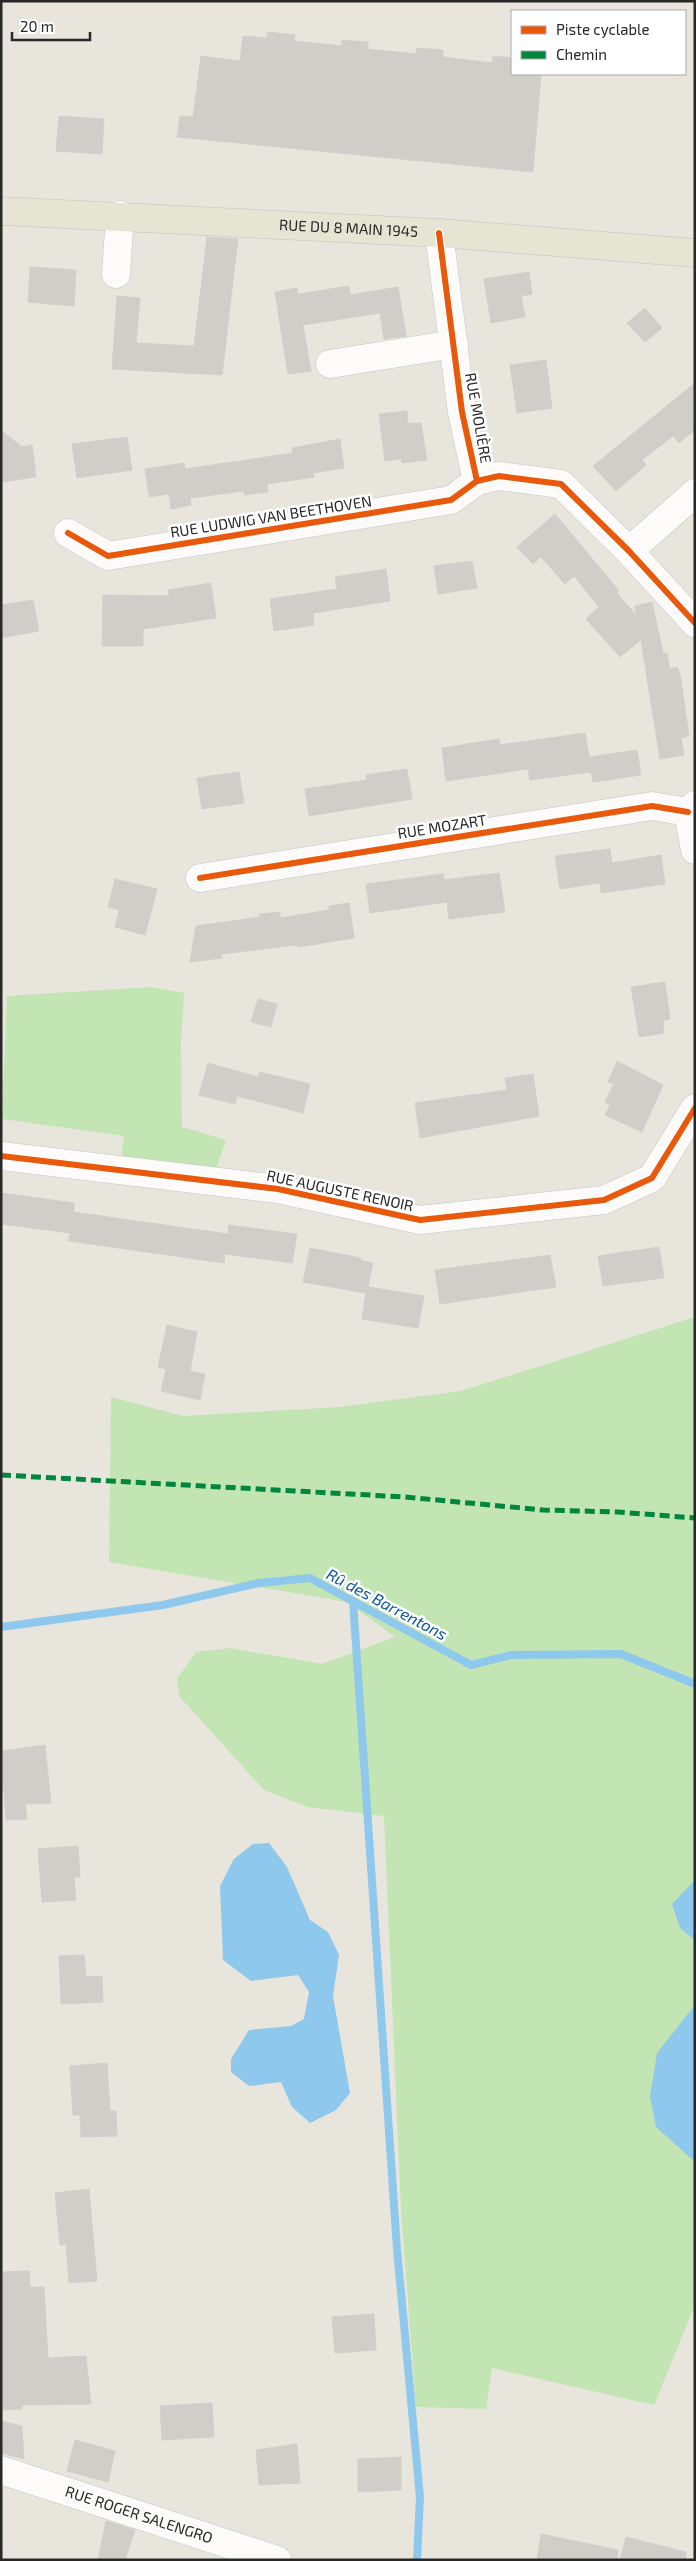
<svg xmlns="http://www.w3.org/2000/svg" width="696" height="2561" font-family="'Exo 2',sans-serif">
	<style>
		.green { fill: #c3e5b4 }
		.water { fill: #8ec8ec }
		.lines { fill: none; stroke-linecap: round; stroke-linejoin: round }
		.stream { stroke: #8ec8ec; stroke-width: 8 }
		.building { fill: #d0cec9; stroke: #d3d0ca }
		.minor-casing { stroke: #c5c4c3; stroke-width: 29 }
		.major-casing { stroke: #c4c2c0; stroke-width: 29 }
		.minor { stroke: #fcfbfa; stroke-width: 28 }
		.major { stroke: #e6e4d2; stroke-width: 28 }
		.quiet { stroke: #00873e; stroke-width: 5; stroke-dasharray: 10 5; stroke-linecap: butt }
		.cycleway-casing { stroke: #fff; stroke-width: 9 }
		.cycleway { stroke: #e8590c; stroke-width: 6 }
		.labels { text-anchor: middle; stroke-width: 5; stroke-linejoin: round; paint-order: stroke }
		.street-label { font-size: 15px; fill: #282828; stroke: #fff }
		.water-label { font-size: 16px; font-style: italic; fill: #08579d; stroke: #fff }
	</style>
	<rect width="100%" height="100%" fill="#e8e5dd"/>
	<g class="green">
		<polygon points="152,987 184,993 181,1044 182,1127 226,1140 214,1174 120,1162 124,1136 2,1119 7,996"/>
		<polygon points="695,1317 695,2305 654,2405 492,2368 486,2409 416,2407 401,2210 384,1816 307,1807 264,1790 179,1696 177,1679 196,1652 231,1648 322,1664 395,1637 347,1602 109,1562 111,1397 183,1416 339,1407 461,1391"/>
	</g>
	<g class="water">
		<polygon points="269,1843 287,1867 310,1920 328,1932 339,1955 333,1996 350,2093 336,2110 310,2123 292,2107 281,2082 249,2086 231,2072 231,2059 249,2030 291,2026 304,2019 309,1992 298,1975 251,1981 223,1960 220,1886 234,1859 253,1844"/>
		<polygon points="695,1880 695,1940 680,1928 672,1904"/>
		<polygon points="695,2005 695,2162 656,2127 650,2096 657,2053"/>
	</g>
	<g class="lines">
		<g class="stream">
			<polyline points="353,1601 397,2249 420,2497 417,2560"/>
			<polyline points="1,1627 163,1605 259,1583 310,1578 471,1665 511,1655 621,1654 695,1684"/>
		</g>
	</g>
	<g class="building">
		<polygon points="268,32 295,35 294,41 342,46 342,40 368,42 368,49 416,54 417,48 443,50 443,57 492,63 493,56 512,58 512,74 541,74 533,172 177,137 180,116 193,117 201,56 240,61 243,36 267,38"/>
		<polygon points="59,116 104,119 102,154 56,151"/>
		<polygon points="207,237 238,239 222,375 112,369 117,296 140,298 136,343 194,346"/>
		<polygon points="30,267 76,270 74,306 28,302"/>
		<polygon points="529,272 532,294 521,296 525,317 491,323 484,279"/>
		<polygon points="349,286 350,295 398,287 406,336 384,339 380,313 303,325 311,371 288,374 275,292 297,288 298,294"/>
		<polygon points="645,308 662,328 645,342 627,323"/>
		<polygon points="546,360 552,408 517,413 510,365"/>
		<polygon points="695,383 695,430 679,443 673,436 642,460 646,465 616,491 593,466"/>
		<polygon points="407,411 408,424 421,423 427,460 402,463 401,459 385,461 379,414"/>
		<polygon points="1,430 22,447 32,445 36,477 1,482"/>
		<polygon points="127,437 132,470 77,478 72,444"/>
		<polygon points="340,439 344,468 313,473 314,477 267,484 268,492 244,495 244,491 190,498 191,505 171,509 169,494 149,497 145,469 184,463 185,469 293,453 292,448"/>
		<polygon points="555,514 619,591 617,593 636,615 635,606 652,602 663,653 667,653 670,669 677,667 680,674 689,736 681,738 684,755 660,759 641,640 620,657 586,619 599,607 574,576 565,584 541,557 533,564 517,547"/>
		<polygon points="472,561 477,588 438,594 434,566"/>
		<polygon points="386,569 390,601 313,613 314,625 274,631 270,599 337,589 335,577"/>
		<polygon points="211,583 216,618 143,629 143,646 102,646 103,595 169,596 168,590"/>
		<polygon points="33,600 39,631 1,638 1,605"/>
		<polygon points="585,733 589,757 637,750 641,775 593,782 591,772 530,780 528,769 446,781 442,748 499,739 500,745"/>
		<polygon points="407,769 412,799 309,816 305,789 367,780 366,775"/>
		<polygon points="239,772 244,803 202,809 197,778"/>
		<polygon points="610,849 612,863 661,855 665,884 601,893 600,883 560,889 555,856"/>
		<polygon points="499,873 505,912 449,919 447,902 370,913 366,884 443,874 444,880"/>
		<polygon points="115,879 157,889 145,935 115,927 119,910 108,907"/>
		<polygon points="349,903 354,938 298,947 297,945 221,954 222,958 190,962 196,926 260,917 259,914 280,912 280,918 329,910 329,906"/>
		<polygon points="665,982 670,1019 663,1021 664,1033 639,1037 631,987"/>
		<polygon points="258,999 277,1004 271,1027 251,1022"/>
		<polygon points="617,1061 663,1085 642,1132 605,1115 610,1105 605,1102 614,1084 608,1082"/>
		<polygon points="208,1063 258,1077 260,1072 310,1084 303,1113 237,1096 235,1104 199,1095"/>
		<polygon points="533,1074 539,1116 420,1138 415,1103 507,1090 505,1078"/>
		<polygon points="1,1193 74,1203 74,1212 115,1218 228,1234 229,1225 297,1234 292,1263 225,1254 224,1263 69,1241 70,1233 1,1224"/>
		<polygon points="659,1247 664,1278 603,1286 598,1256"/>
		<polygon points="310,1248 361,1258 360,1260 373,1263 368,1287 424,1296 418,1328 362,1319 366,1293 303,1282"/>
		<polygon points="550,1255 556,1287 440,1304 435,1270"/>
		<polygon points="167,1325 197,1332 190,1371 205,1374 200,1400 161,1391 166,1369 158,1367"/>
		<polygon points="45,1745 51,1803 25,1804 27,1819 6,1820 4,1790 1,1790 1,1751"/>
		<polygon points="78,1846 80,1877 74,1877 76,1900 42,1902 38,1849"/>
		<polygon points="84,1955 86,1977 102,1976 103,2002 61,2004 59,1956"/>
		<polygon points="107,2063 110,2111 116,2111 117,2136 81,2137 80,2115 73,2115 70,2066"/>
		<polygon points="89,2189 97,2281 69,2283 66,2244 60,2245 55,2193"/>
		<polygon points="29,2271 30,2287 44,2287 48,2358 86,2356 91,2404 22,2405 22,2409 1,2410 1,2272"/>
		<polygon points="374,2314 376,2350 335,2353 332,2317"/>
		<polygon points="212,2403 214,2437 162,2440 160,2406"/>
		<polygon points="1,2421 22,2426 24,2459 1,2453"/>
		<polygon points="75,2440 115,2451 108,2482 67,2471"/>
		<polygon points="297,2444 300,2483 259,2485 256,2450"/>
		<polygon points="401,2457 401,2490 358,2492 358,2459"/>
		<polygon points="106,2521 135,2530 125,2560 98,2560"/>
		<polygon points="541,2534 618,2550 617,2560 537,2560"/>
		<polygon points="626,2537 686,2552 686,2560 620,2560"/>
	</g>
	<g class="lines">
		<g class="minor-casing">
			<g id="minor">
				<polyline points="439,233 462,412 477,481 499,476 561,484 629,551 695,623"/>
				<polyline points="116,274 120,215"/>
				<polyline points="330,364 454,344"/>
				<polyline points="68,533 108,556 451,500 477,481"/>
				<polyline points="629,551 695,493"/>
				<polyline points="695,805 688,812 695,850"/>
				<polyline points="200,878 652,806 688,812"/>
				<polyline points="1,1156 278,1189 420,1220 604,1200 652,1178 695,1108"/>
				<path id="s1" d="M1 2470 277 2560"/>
			</g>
		</g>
		<g class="major-casing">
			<g id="major">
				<path id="s2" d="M1 211 439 233 695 253"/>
			</g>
		</g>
		<use href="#minor" class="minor"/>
		<use href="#major" class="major"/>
		<polyline class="quiet" points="1,1475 405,1497 543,1510 618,1512 695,1518"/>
		<g class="cycleway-casing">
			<g id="cycleway">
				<polyline points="439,233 462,412 477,481 499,476 561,484 629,551 695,623"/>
				<polyline points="68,533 108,556 451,500 477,481"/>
				<polyline points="200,878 652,806 688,812"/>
				<polyline points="1,1156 278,1189 420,1220 604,1200 652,1178 695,1108"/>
			</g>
		</g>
		<use href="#cycleway" class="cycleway"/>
	</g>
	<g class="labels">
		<g class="street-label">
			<text dy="5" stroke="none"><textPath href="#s2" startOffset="348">RUE DU 8 MAIN 1945</textPath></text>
			<text transform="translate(478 418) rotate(80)" y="5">RUE MOLIÈRE</text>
			<text transform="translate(271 517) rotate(-9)" y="5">RUE LUDWIG VAN BEETHOVEN</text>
			<text transform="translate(442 827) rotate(-9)" y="5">RUE MOZART</text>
			<text transform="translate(340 1191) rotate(12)" y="5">RUE AUGUSTE RENOIR</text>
			<text dy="5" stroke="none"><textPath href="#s1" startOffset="145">RUE ROGER SALENGRO</textPath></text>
		</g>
		<g class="water-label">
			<text transform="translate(387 1604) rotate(28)" y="6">Rû des Barrentons</text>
		</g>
	</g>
	<rect width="696" height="2561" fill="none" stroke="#282828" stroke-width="5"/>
	<rect x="511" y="10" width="175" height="65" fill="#ffffff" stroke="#a9a9a9"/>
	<rect x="521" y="26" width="25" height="8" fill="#e8590c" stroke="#a9a9a9"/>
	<text x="556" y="35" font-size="15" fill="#282828">Piste cyclable</text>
	<rect x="521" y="51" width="25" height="8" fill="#00873e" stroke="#a9a9a9"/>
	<text x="556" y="60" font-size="15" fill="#282828">Chemin</text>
	<path d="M12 32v8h78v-8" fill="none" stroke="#282828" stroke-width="2.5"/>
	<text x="20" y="32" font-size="15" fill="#282828" stroke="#ffffff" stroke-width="4" paint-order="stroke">20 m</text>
</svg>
